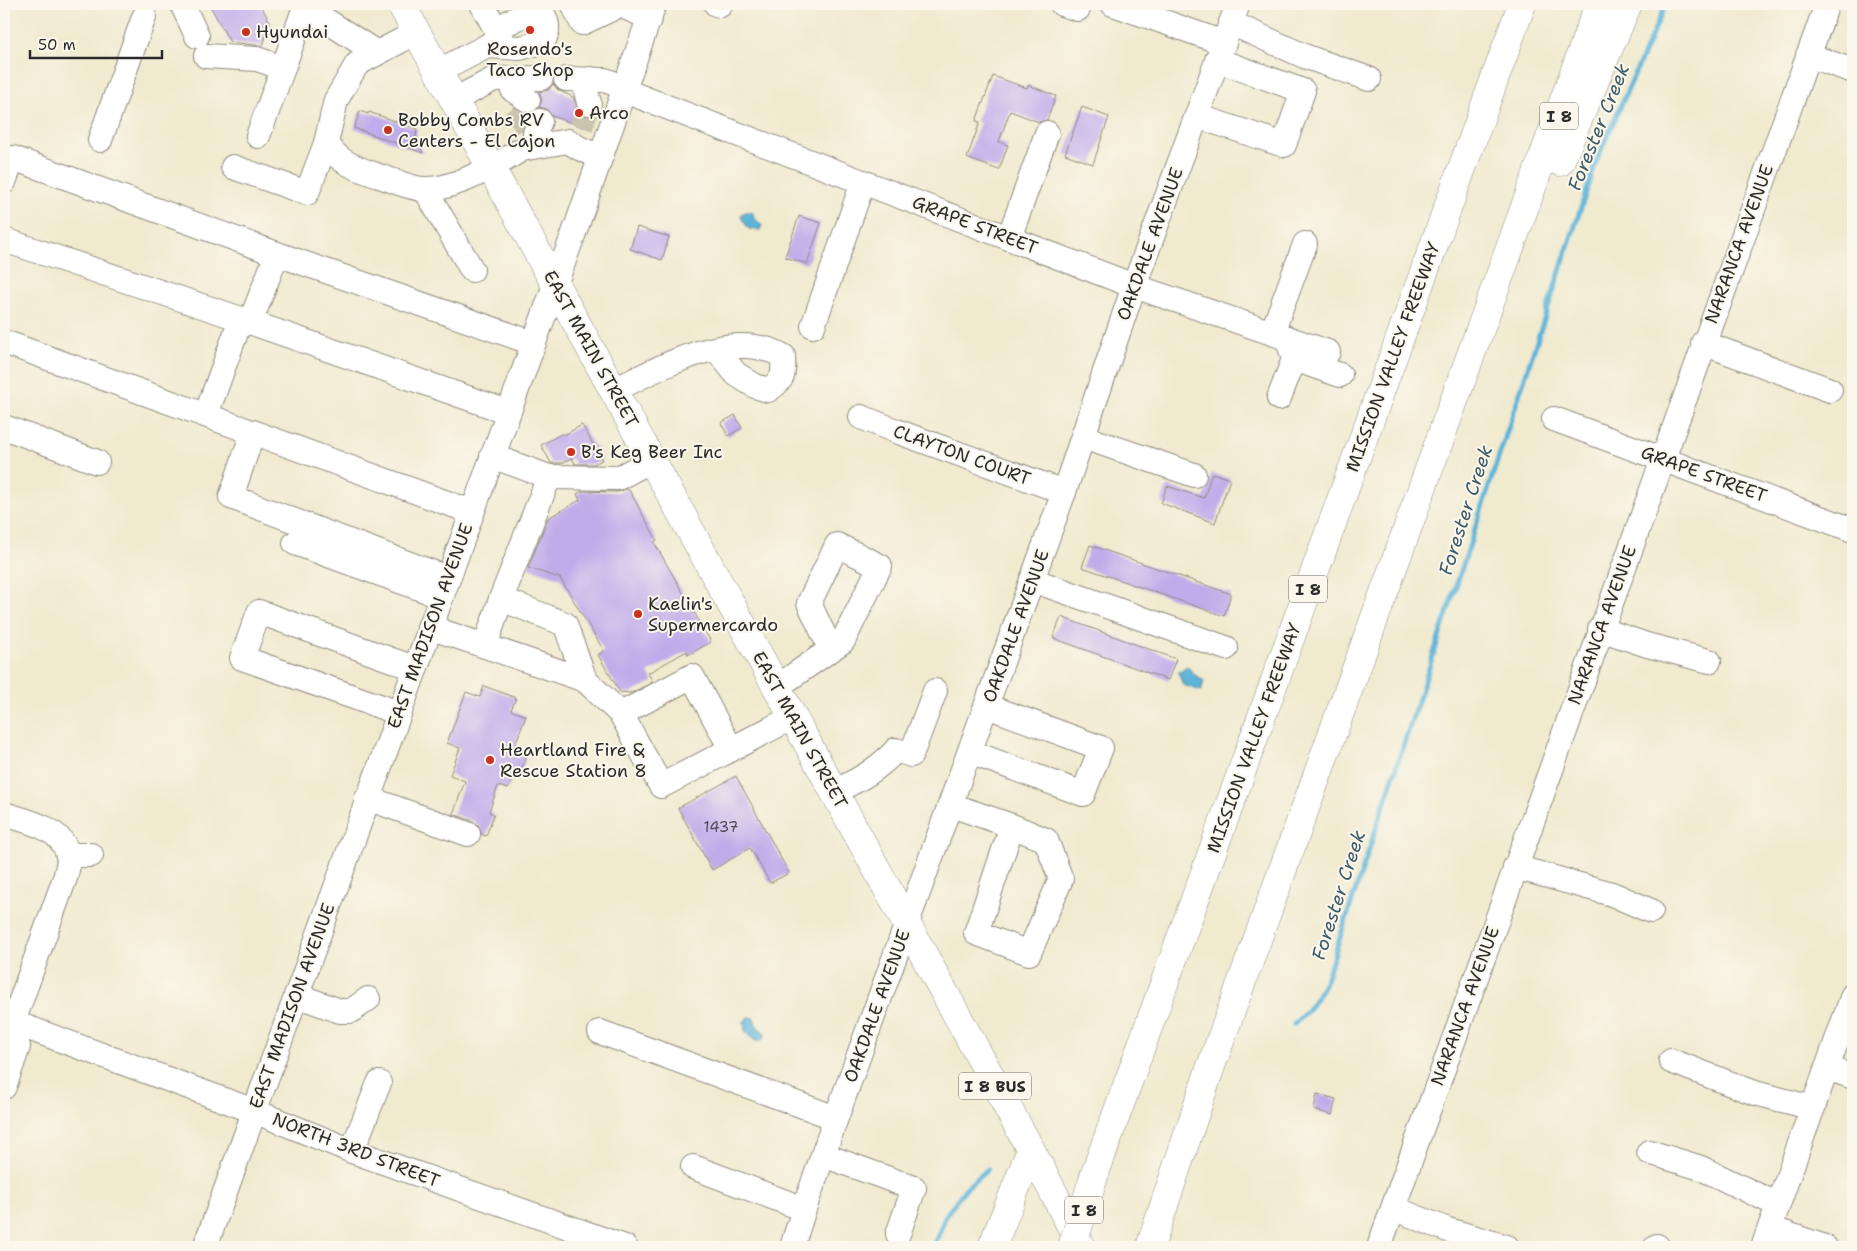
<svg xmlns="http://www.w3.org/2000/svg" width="1857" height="1251" font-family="'Shantell Sans',sans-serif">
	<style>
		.water { fill: #5cb4d9; stroke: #447082 }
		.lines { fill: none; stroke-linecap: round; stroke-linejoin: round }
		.stream { stroke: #5cb4d9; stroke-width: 5 }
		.building { fill: #bfacea }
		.minor-tunnel { stroke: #c9c4ae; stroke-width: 24; stroke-dasharray: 24 12; stroke-linecap: butt }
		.minor-casing { stroke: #8e8a7d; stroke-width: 26 }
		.major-casing { stroke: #8e8a7d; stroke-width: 29 }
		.highway-casing { stroke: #8e8a7d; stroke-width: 29 }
		.minor { stroke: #fff; stroke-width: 24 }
		.major { stroke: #fff; stroke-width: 28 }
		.highway { stroke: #fff; stroke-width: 28 }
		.highway-bridge-casing { stroke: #8e8a7d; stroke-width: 29; stroke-linecap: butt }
		.highway-bridge { stroke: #fff; stroke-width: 28 }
		.poi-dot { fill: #c8321e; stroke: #fbf7ec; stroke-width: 2 }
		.labels { text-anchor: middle; stroke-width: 4; stroke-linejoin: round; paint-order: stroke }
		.number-label { font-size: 15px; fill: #504b5b }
		.shield { fill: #fbf7ec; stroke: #696865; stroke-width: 1 }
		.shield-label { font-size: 16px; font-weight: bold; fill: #2b2b2b }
		.poi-label { font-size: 18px; fill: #2b2b2b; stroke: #fbf7ec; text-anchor: start }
		.street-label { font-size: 18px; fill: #2b2b2b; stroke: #fbf7ec }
		.water-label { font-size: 19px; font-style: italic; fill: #3c5b68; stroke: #fbf7ec }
	</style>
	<rect width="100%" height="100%" fill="#fbf7ec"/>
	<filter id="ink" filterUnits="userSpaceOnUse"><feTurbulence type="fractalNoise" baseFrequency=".02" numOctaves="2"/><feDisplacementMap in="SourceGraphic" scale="10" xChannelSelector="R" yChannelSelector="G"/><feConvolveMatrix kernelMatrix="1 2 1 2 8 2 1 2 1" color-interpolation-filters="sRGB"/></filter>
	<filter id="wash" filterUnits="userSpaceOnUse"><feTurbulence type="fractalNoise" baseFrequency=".0096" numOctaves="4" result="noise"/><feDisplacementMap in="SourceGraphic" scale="20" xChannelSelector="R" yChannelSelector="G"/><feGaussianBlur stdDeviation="1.12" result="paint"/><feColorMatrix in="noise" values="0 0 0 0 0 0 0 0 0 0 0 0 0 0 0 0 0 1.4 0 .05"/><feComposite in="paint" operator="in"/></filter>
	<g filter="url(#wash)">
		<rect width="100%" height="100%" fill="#f0eacf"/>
		<g class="water">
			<polygon points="746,212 752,212 755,219 762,225 760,230 749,229 742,219 741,214"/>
			<polygon points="1187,666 1194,674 1204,681 1201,691 1183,685 1178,672"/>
			<polygon points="748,1017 754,1018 757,1026 765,1033 765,1037 761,1041 755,1041 745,1031 744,1022"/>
		</g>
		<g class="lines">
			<g class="stream">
				<path d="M1294 1024C1309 1011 1317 998 1326 980L1597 159 1666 4"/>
				<polyline points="934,1247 946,1215 965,1189 988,1169"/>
			</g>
		</g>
		<g id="blocks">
			<g class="building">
				<polygon points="209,4 260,4 270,22 263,46 230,42"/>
				<polygon points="993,76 1027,88 1028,85 1056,96 1047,120 1039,122 1010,111 999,142 1008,145 999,170 967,158 980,122 976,121"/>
				<polygon points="553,84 558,90 573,97 580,113 589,116 585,128 552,116 546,109 539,107 542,100 539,92 548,90"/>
				<polygon points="514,107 521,112 529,113 523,127 513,108"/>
				<polygon points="1082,107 1109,117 1093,164 1065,154"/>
				<polygon points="360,111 368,114 369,112 417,129 416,137 423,153 354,128"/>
				<polygon points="799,216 821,223 807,264 785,257"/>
				<polygon points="637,227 669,237 662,260 630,249"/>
				<polygon points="735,415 742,428 728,436 721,423"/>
				<polygon points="582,425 602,460 594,464 575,464 572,458 562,463 551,463 541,445 563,433 564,435"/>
				<polygon points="1212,473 1230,479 1215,523 1161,503 1167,486 1204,498"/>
				<polygon points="626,489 629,490 657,540 654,542 711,642 688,655 687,651 648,673 653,682 631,693 620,692 598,655 604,651 560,578 528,568 548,518 580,500 577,494 582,491 618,492"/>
				<polygon points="1090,545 1231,594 1224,616 1082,567"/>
				<polygon points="1061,617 1176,659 1168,680 1053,638"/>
				<polygon points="484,686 516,698 511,710 526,716 515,745 528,751 521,772 515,770 508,789 498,786 489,812 494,814 486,836 481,834 479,826 473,821 453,814 465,781 450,775 460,748 447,743 466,692 480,697"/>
				<polygon points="736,776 789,873 770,883 750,848 712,870 678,808"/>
				<polygon points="1317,1094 1336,1099 1332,1115 1314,1110"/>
			</g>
		</g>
	</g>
	<g filter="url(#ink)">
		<use href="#blocks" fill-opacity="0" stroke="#8e8a7d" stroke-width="1"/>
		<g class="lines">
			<g class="minor-tunnel">
				<polyline points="515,107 527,128"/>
				<polyline points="581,127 589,103"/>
			</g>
			<g class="minor-casing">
				<g id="minor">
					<polyline points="182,4 197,36"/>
					<polyline points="573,4 582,23 620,5 650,18"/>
					<polyline points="716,4 720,5"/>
					<polyline points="1062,4 1078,9 1080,4"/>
					<polyline points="1113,4 1224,43"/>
					<polyline points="305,7 377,53"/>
					<polyline points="1231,23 1304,56 1369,79"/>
					<path d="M417 32 357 64 336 100 326 143C338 162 356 168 376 175 390 179 411 189 424 189 455 190 497 165 522 149L527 148 568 141 579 148 600 157"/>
					<path d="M487 46 520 48 543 42C548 32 549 25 543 14 526 10 511 22 496 29"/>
					<polyline points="1808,55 1853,71"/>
					<polyline points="206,56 257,59 283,68 258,136"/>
					<polyline points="283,68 306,4"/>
					<polyline points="439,71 501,39 482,4"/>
					<polyline points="510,79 513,90 528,100"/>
					<polyline points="566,79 605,80 626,88"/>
					<polyline points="625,91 1134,286 1328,352"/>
					<polyline points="454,100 494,79 541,78"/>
					<polyline points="589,103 586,91 591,79"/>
					<polyline points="1197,116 1284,145 1303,91 1217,60"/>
					<polyline points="540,121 535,133 542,145"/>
					<polyline points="100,140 144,17"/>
					<polyline points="233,167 307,193 326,143"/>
					<polyline points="4,182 13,158 277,254 533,343"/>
					<polyline points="425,189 472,270"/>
					<polyline points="1009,238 1047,133"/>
					<polyline points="4,240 241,319 508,412"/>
					<polyline points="250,323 277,254"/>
					<polyline points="813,326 863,182"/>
					<polyline points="1272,333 1305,244"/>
					<polyline points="4,342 472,512"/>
					<polyline points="1703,343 1830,390"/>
					<polyline points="1294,359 1340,375"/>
					<path d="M614 390C662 367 730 327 783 356 784 375 784 380 768 390L755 386 736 374 716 349"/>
					<polyline points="1279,398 1294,359 1287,338"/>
					<polyline points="206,415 241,319"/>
					<polyline points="861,417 896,431 1064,492"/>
					<polyline points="1554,419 1853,530"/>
					<polyline points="4,427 97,462"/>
					<polyline points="253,432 231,497 447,578"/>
					<polyline points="1083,437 1194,475"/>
					<polyline points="492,456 549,477"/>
					<polyline points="295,543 441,596"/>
					<polyline points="1032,580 1226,648"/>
					<polyline points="501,599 549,477 618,478 652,460"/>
					<polyline points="429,627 585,680 621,714 661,786 793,717"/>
					<polyline points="1600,629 1647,645 1709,661"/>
					<polyline points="485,646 501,599 565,624 585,680"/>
					<polyline points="777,687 843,641 880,566 837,545 809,603 831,650"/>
					<polyline points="399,713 242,658 259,612 414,668"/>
					<polyline points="621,714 692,676 731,749"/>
					<polyline points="970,752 1083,794 1101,748 987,706"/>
					<path d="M834 792C860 779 876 771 896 750L911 755 935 691"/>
					<polyline points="367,798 468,834"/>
					<polyline points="951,805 1012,826 1046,840 1061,879 1029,953 976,933 1012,826"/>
					<path d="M4 814C26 821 62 827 68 855 70 860 67 869 66 875L13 1022 18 1047 4 1087"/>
					<polyline points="68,855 91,855"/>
					<polyline points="1515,867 1612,894 1651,911"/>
					<polyline points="296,995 340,1011 351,1011 368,999"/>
					<polyline points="4,1019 254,1111 352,1151 625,1247"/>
					<polyline points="600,1032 836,1118"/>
					<polyline points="1671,1061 1755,1093 1813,1108"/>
					<polyline points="1827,1068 1853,1077"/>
					<polyline points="352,1151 379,1083"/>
					<polyline points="1649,1152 1701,1168 1778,1205"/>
					<polyline points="823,1155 914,1188 898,1234"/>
					<polyline points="693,1167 804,1209"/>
					<polyline points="1393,1208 1448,1230 1507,1247"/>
					<polyline points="1770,1228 1825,1247"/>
					<polyline points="205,1247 579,219 654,4"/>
					<polyline points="792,1247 804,1209 836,1118 1064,492 1134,286 1238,4"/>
					<polyline points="1379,1247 1827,4"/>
					<polyline points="1656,1247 1657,1246"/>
					<polyline points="1763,1247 1853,995"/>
				</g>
			</g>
			<g class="major-casing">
				<polyline id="major" points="401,4 1031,1150 1082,1247"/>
			</g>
			<g class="highway-casing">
				<g id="highway">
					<polyline points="1560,162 1628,4"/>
					<polyline points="1095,1173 1522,4"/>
					<polyline points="992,1247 1031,1150"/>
					<polyline points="1150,1247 1211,1066 1599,4"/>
				</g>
			</g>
			<use href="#minor" class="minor"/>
			<use href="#major" class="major"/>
			<use href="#highway" class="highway"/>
			<g class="highway-bridge-casing">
				<polyline id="highway-bridge" points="1072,1247 1095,1173"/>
			</g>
			<use href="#highway-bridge" class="highway-bridge"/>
		</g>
	</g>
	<g class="poi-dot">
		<circle cx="530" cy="30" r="5"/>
		<circle cx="246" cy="32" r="5"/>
		<circle cx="579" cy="113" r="5"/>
		<circle cx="388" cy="130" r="5"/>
		<circle cx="571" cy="452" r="5"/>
		<circle cx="638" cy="614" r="5"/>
		<circle cx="490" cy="760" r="5"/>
	</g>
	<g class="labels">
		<g class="number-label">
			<text x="721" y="832">1437</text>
		</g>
		<g class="shield">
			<rect x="1540" y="102.5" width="38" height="27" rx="4"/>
			<rect x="1289" y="575.5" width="38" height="27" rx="4"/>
			<rect x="959" y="1072.5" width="72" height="27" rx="4"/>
			<rect x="1065" y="1196.5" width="38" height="27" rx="4"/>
		</g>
		<g class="shield-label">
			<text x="1559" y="122">I 8</text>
			<text x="1308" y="595">I 8</text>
			<text x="995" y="1092">I 8 BUS</text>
			<text x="1084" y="1216">I 8</text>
		</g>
		<g class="poi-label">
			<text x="256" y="38">Hyundai</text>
			<text x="530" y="55" text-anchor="middle">Rosendo's<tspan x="530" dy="21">Taco Shop</tspan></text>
			<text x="589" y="119">Arco</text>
			<text x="398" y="126">Bobby Combs RV<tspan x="398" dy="21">Centers - El Cajon</tspan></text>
			<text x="581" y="458">B's Keg Beer Inc</text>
			<text x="648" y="610">Kaelin's<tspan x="648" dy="21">Supermercardo</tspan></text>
			<text x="500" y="756">Heartland Fire &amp;<tspan x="500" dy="21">Rescue Station 8</tspan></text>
		</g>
		<g class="street-label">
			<text transform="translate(975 225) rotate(21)" y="6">GRAPE STREET</text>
			<text transform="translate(1150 244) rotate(-70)" y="6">OAKDALE AVENUE</text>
			<text transform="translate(1739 244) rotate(-70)" y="6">NARANCA AVENUE</text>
			<text transform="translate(591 349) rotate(61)" y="6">EAST MAIN STREET</text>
			<text transform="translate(1393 357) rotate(-70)" y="6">MISSION VALLEY FREEWAY</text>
			<text transform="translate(962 455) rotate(20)" y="6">CLAYTON COURT</text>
			<text transform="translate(1704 474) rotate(20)" y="6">GRAPE STREET</text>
			<text transform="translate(1602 625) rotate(-70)" y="6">NARANCA AVENUE</text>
			<text transform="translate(430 626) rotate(-70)" y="6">EAST MADISON AVENUE</text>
			<text transform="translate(1016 626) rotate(-70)" y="6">OAKDALE AVENUE</text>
			<text transform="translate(800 730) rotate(61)" y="6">EAST MAIN STREET</text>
			<text transform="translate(1254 738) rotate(-70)" y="6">MISSION VALLEY FREEWAY</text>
			<text transform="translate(292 1006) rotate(-70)" y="6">EAST MADISON AVENUE</text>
			<text transform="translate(877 1006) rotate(-70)" y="6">OAKDALE AVENUE</text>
			<text transform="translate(1465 1006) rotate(-70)" y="6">NARANCA AVENUE</text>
			<text transform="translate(356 1150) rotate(21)" y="6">NORTH 3RD STREET</text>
		</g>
		<g class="water-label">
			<text transform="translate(1598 127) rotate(-68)" y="7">Forester Creek</text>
			<text transform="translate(1465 510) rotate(-72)" y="7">Forester Creek</text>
			<text transform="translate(1338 895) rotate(-72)" y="7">Forester Creek</text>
		</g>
	</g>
	<rect width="1857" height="1251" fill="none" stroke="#fbf7ec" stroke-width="20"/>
	<path d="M30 50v8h132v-8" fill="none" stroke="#2b2b2b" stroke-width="2.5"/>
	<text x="38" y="50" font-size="15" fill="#2b2b2b" stroke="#fbf7ec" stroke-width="4" paint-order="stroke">50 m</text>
</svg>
